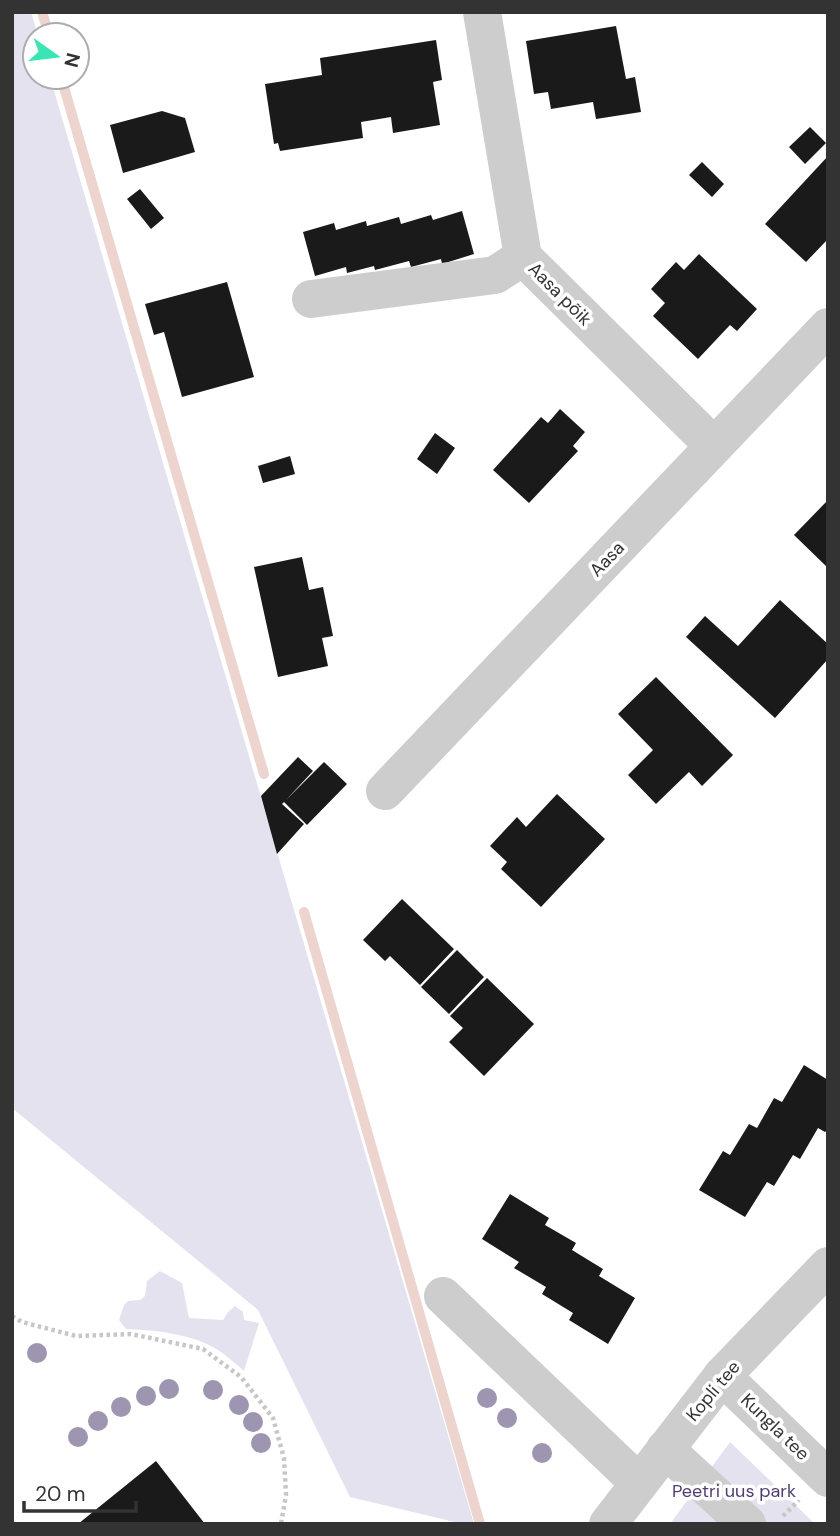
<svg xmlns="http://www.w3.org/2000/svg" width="840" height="1536" font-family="'DM Sans',sans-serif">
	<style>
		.green { fill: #e5e2ef }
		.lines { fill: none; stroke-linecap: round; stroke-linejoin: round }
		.stream { stroke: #eed4cf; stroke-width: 10 }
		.building { fill: #1a1a1a }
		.path { stroke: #c7c7c7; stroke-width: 4.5; stroke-dasharray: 3.5 3.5; stroke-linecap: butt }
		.minor { stroke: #cdcdcd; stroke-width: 38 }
		.tree { fill: #9e95b0 }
		.labels { text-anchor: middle; stroke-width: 7; stroke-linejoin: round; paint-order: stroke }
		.street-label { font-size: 18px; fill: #333; stroke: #fff }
		.park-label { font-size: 18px; fill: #4f3f70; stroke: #fff }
	</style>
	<rect width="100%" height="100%" fill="#fff"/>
	<g class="green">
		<polygon points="12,12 31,12 38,35 35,35 35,77 50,77 474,1524 463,1524 350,1497 258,1310 12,1108"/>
		<path d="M160 1271 182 1283 189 1318 223 1320 228 1312 235 1306 243 1312 244 1320 259 1323 244 1371C236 1364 227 1356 218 1350 193 1334 155 1330 126 1329L119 1320 124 1305 128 1301 140 1300 145 1296 147 1281Z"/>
		<polygon points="730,1442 815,1524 670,1524"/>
	</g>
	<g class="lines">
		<g class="stream">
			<polyline points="42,12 49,35"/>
			<polyline points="61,77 264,774"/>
			<polyline points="304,912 480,1524"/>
		</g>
	</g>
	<g class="building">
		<polygon points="616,26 626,79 635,77 641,112 596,119 593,102 551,109 548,92 534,94 526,41"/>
		<polygon points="436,40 442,80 433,82 440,125 393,133 391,117 361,122 363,138 280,151 278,143 274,144 265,84 322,75 320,58"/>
		<polygon points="162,111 185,118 195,152 123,173 110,125"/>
		<polygon points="810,127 826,143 805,164 789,147"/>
		<polygon points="828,156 828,239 806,262 765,224"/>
		<polygon points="702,162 724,184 712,197 689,175"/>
		<polygon points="140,189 164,218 151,229 127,199"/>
		<polygon points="462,211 474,254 442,264 441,259 411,267 409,261 375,270 374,266 347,273 346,267 315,276 303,232 334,223 336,230 366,221 367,226 399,217 401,224 431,215 433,220"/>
		<polygon points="699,254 757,309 737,331 730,325 698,359 653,316 665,303 651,289 676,262 684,270"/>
		<polygon points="227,282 254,377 182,397 164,332 154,335 145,304"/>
		<polygon points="560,409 585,432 573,446 578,451 529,503 493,470 541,417 548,423"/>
		<polygon points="435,433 455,448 437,474 417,459"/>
		<polygon points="290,456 295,474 263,483 258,466"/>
		<polygon points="828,500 828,568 794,535"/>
		<polygon points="302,557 309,590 323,587 333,636 322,638 328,666 278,677 254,567"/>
		<polygon points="780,600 828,644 828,659 775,718 686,637 705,616 738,646"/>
		<polygon points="656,677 733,755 702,786 689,772 656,804 628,775 653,750 618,714"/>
		<polygon points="298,757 313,771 286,800 324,762 347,784 307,825 284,802 282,804 304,824 277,854 261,796"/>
		<polygon points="557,794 605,839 541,907 501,869 507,862 490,846 517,817 526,827"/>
		<polygon points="402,899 454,949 420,985 390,956 385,961 363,940"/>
		<polygon points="457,950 484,977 449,1014 421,987"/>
		<polygon points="487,978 534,1024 484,1076 449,1042 463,1028 450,1016"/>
		<polygon points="804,1065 828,1080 828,1129 825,1132 818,1128 800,1159 793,1155 774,1186 767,1182 745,1217 699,1190 723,1151 730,1155 749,1124 757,1128 774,1098 782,1102"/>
		<polygon points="510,1194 549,1218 545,1225 576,1243 572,1250 603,1269 599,1276 635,1298 608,1344 569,1320 573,1313 542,1294 546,1287 514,1268 519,1262 482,1239"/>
		<polygon points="156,1461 205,1524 78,1524"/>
	</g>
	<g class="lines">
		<g class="path">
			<polyline points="12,1316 22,1322 76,1336 131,1334 203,1349 241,1377 273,1418 284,1458 286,1495 281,1524"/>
			<polyline points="783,1516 799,1500"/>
		</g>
		<g class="minor">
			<polyline points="482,12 523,257 714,446"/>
			<polyline points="311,299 495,275 523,257"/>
			<polyline points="385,791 828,327"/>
			<polyline points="443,1296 639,1483"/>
			<polyline points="722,1376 828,1478"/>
			<polyline points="665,1449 747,1524"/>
			<polyline points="608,1524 722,1376 828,1266"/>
		</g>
	</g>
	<g class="tree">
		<circle cx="37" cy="1353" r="10"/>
		<circle cx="169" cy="1389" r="10"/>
		<circle cx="213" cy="1390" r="10"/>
		<circle cx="146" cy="1396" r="10"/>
		<circle cx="487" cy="1398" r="10"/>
		<circle cx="239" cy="1405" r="10"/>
		<circle cx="121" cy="1407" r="10"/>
		<circle cx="507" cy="1418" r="10"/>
		<circle cx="98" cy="1421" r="10"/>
		<circle cx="253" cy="1422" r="10"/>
		<circle cx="78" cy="1437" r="10"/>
		<circle cx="261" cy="1443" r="10"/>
		<circle cx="542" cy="1453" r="10"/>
	</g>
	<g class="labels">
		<g class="street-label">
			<text transform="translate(560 294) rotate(45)" y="6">Aasa põik</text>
			<text transform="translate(607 559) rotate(-46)" y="6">Aasa</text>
			<text transform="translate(713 1391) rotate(-50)" y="6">Kopli tee</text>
			<text transform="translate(775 1427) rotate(44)" y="6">Kungla tee</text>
		</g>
		<g class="park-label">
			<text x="734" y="1497">Peetri uus park</text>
		</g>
	</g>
	<rect width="840" height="1536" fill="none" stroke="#333333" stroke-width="28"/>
	<g transform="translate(56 56) rotate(104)"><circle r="33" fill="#ffffff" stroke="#adadad" stroke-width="2"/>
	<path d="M0-5L12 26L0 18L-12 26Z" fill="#3ae5b4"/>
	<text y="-10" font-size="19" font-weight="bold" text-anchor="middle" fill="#333333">N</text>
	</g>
	<path d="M24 1501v10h112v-10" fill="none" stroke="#333333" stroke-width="3.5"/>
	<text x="35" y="1501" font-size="21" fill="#333333" stroke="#ffffff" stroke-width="5" paint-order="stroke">20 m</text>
</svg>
